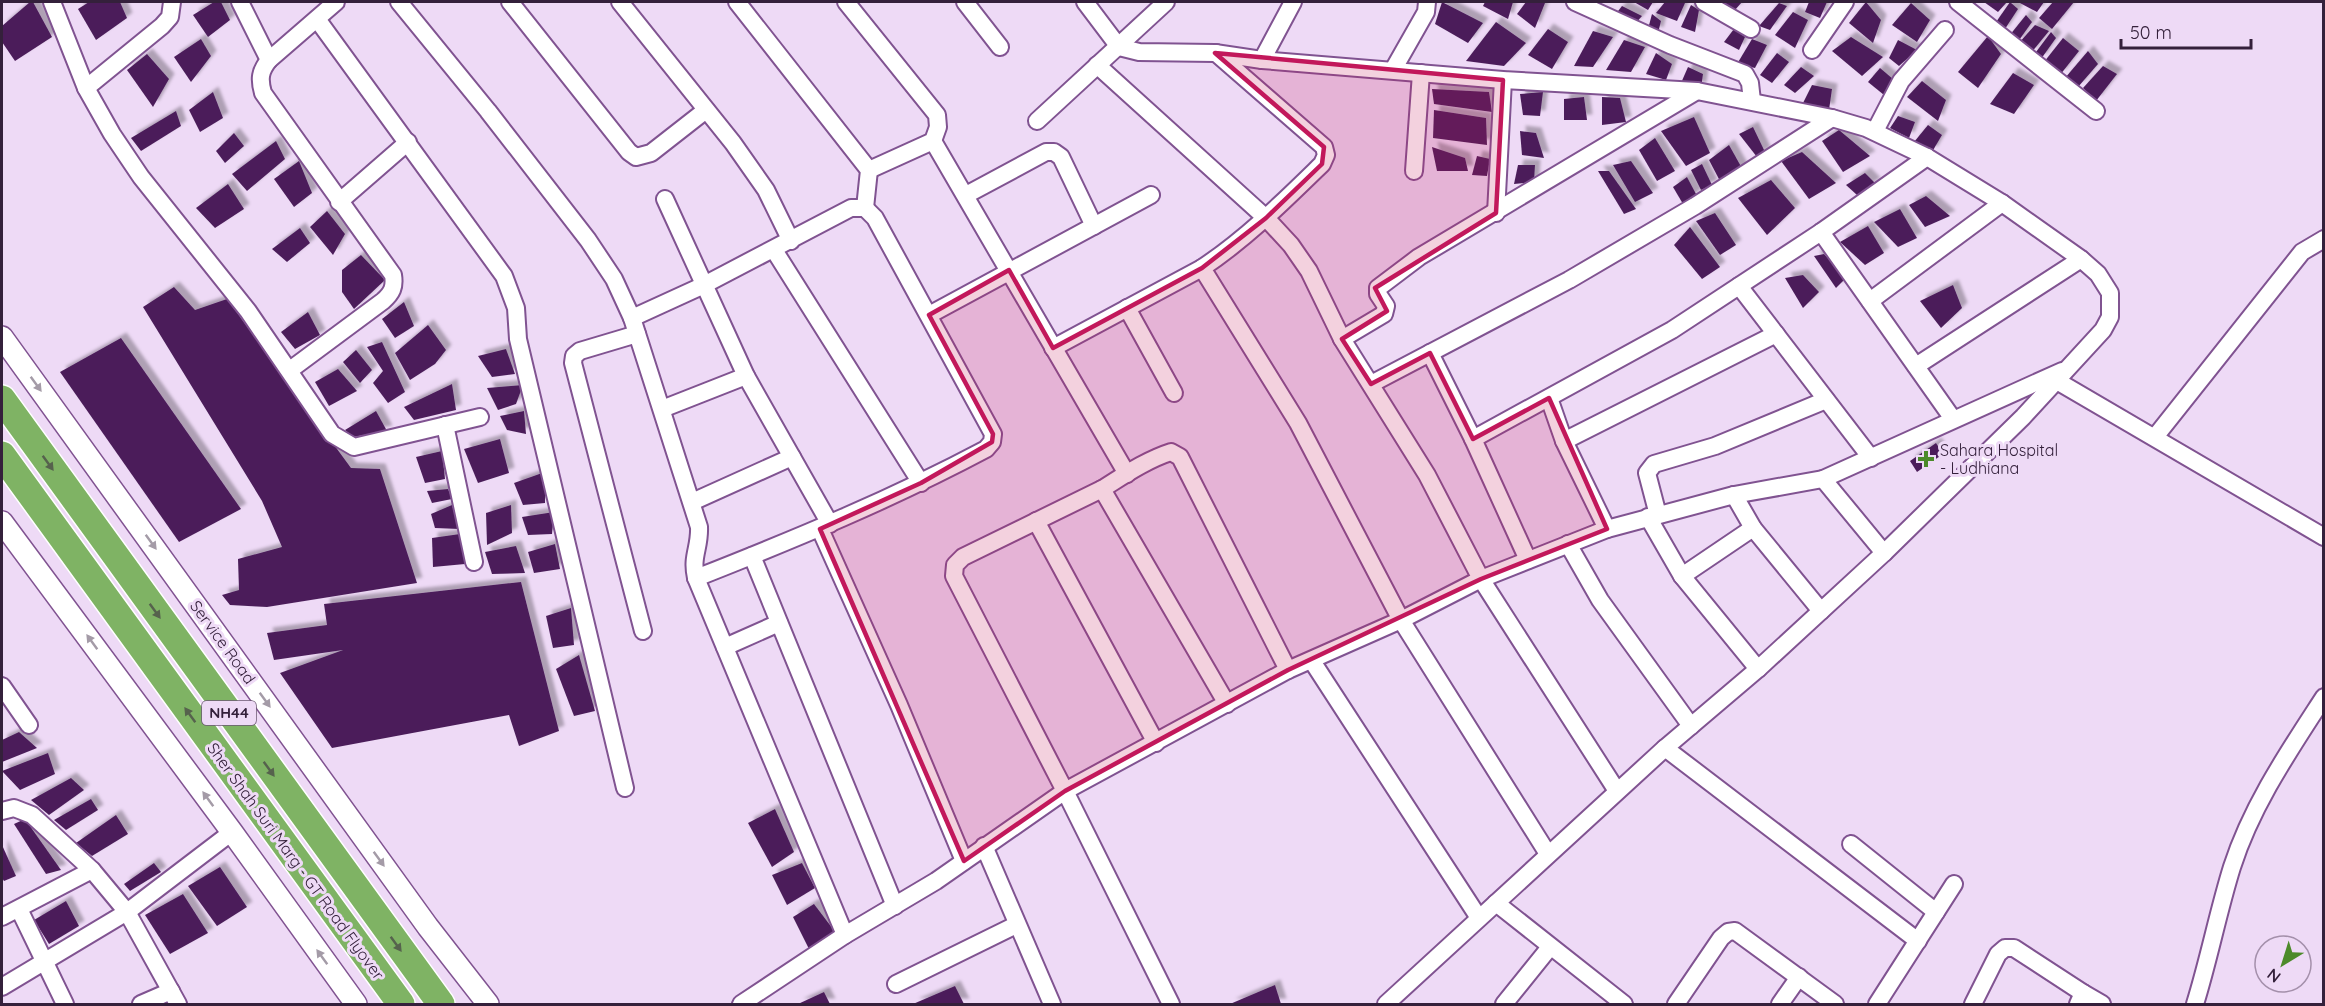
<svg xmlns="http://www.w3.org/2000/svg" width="2325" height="1006" font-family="Quicksand,sans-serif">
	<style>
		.building { fill: #4b1f5a; filter: url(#shadow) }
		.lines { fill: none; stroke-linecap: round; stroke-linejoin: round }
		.minor-casing { stroke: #805391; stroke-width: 20 }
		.tertiary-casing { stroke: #805391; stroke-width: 24 }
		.trunk-casing { stroke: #fff; stroke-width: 30 }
		.minor { stroke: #fff; stroke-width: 16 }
		.tertiary { stroke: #fff; stroke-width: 21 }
		.trunk { stroke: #7fb364; stroke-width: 27 }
		.oneway { fill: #a49ba7 }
		.oneway2 { fill: #56624d }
		.marked { fill: #c2185b; fill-opacity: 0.2; stroke: #c2185b; stroke-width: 4.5; stroke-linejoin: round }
		.poi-dot { fill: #4c8a2a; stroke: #eedaf6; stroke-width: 2 }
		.labels { text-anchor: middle; stroke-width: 6; stroke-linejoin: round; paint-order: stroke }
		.shield { fill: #eedaf6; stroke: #6c5873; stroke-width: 1.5 }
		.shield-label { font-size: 15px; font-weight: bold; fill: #34203b }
		.poi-label { font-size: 16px; fill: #34203b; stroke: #eedaf6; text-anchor: start }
		.street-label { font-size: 16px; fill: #34203b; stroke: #eedaf6 }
	</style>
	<defs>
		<filter id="shadow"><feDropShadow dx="5.5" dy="-5.5" stdDeviation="1.5" flood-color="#0004"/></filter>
	</defs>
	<rect width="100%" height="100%" fill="#eedaf6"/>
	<g class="building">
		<polygon points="30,2 33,2 52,37 15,61 2,42 2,26"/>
		<polygon points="89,2 120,2 127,18 96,40 78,9"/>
		<polygon points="214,2 221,2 230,20 208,37 193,15"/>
		<polygon points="1442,2 1483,23 1468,43 1435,24"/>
		<polygon points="1485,2 1513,2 1508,19 1483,6"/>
		<polygon points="1526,2 1545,3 1535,28 1517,14"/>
		<polygon points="1634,2 1653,2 1648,10"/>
		<polygon points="1665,2 1685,3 1677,21 1656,13"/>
		<polygon points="1720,2 1742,2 1735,10"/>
		<polygon points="1809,2 1827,2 1820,18 1805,12"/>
		<polygon points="1866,2 1881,20 1873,43 1849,23"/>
		<polygon points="1984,2 2007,2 1998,12"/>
		<polygon points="2010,2 2018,9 2003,32 1994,25"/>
		<polygon points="2018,2 2044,2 2037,12"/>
		<polygon points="2053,2 2074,2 2052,29 2039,18"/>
		<polygon points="1779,3 1787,6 1770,30 1759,26"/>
		<polygon points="1911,3 1930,20 1917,42 1892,25"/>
		<polygon points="1691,5 1699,10 1695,32 1681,27"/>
		<polygon points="1622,6 1642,16 1635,24 1615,15"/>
		<polygon points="1793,12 1808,20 1795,48 1775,35"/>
		<polygon points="1652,14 1661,21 1658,33 1648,29"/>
		<polygon points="2026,15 2032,22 2017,43 2009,36"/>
		<polygon points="1496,22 1526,43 1504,66 1466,61"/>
		<polygon points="2035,25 2049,31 2031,53 2018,44"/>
		<polygon points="1548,29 1568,42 1552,69 1528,55"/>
		<polygon points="1734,29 1745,37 1739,50 1724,42"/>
		<polygon points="1593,31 1613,37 1593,67 1574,66"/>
		<polygon points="2051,32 2056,38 2041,59 2033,56"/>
		<polygon points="1988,36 2001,54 1978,88 1958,72"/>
		<polygon points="1851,37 1883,57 1862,76 1832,51"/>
		<polygon points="2063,38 2079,51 2060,75 2044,62"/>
		<polygon points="201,39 211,56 191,82 174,57"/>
		<polygon points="1752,39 1767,45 1755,68 1737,64"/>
		<polygon points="1624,40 1645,47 1631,72 1606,70"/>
		<polygon points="1898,40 1917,50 1899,66 1889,58"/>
		<polygon points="2088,51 2098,64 2078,87 2065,78"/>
		<polygon points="1656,53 1672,64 1666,80 1646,74"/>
		<polygon points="1777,53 1789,62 1772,83 1760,75"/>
		<polygon points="147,54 169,79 153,107 127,70"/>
		<polygon points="2103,66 2117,74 2096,101 2083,88"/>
		<polygon points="1688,67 1703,74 1701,88 1681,83"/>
		<polygon points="1801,67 1814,76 1795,93 1784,85"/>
		<polygon points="1880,68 1893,79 1884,95 1868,82"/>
		<polygon points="2013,73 2034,85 2014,114 1990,104"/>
		<polygon points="1922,81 1946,100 1938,121 1907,97"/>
		<polygon points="1812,85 1832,89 1829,110 1803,103"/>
		<polygon points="1432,89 1489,92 1492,112 1434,104"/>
		<polygon points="213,92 223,118 200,132 189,110"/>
		<polygon points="1543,92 1540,116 1523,115 1520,94"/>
		<polygon points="1584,97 1587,120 1564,120 1564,99"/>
		<polygon points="1602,97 1620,98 1626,122 1602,125"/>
		<polygon points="1434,110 1486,118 1487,145 1433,138"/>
		<polygon points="176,111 181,126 141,151 131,138"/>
		<polygon points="1898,116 1915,122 1909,138 1890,128"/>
		<polygon points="1694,117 1710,153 1686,166 1661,131"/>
		<polygon points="1928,125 1942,135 1932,152 1914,142"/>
		<polygon points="1753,127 1765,152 1757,157 1739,134"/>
		<polygon points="1839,130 1870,156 1843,172 1822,141"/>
		<polygon points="1520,131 1536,133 1544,158 1522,155"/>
		<polygon points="234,133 244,146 225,163 216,151"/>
		<polygon points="1655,138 1675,171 1657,181 1639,150"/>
		<polygon points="276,141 285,159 247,191 232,174"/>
		<polygon points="1729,145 1743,170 1721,183 1709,160"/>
		<polygon points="1432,147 1465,158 1468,171 1437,171"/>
		<polygon points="1802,152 1836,183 1809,199 1781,161"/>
		<polygon points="1477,156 1490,159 1487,176 1472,175"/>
		<polygon points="299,161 312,193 294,207 274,179"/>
		<polygon points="1631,161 1653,193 1635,202 1613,165"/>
		<polygon points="1702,164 1712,185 1701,190 1691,170"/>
		<polygon points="1518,165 1535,165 1534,182 1514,184"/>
		<polygon points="1598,171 1609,171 1636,209 1624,214"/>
		<polygon points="1865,173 1875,183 1857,195 1846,185"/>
		<polygon points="1687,177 1696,194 1683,204 1673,187"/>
		<polygon points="1771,180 1795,208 1767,235 1738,198"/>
		<polygon points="228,184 244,209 215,228 196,208"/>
		<polygon points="1926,196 1950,216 1925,227 1909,205"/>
		<polygon points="1900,209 1917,238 1898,247 1874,222"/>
		<polygon points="327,211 345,234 333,255 310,227"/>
		<polygon points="1715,213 1736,245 1720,255 1696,221"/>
		<polygon points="1868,226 1884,253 1865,265 1840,242"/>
		<polygon points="1690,227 1720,267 1702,279 1674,245"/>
		<polygon points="300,228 310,243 287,262 272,249"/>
		<polygon points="1824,254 1846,278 1836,288 1814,256"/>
		<polygon points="361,255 385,280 354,309 342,292 342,270"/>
		<polygon points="1803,275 1819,292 1803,308 1785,278"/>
		<polygon points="1953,285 1962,308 1941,328 1920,301"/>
		<polygon points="174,287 195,310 227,299 351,468 380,469 417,583 267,607 230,605 222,595 239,590 238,559 282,547 262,501 143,307"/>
		<polygon points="404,302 414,326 395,338 382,319"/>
		<polygon points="308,312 320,335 295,349 281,332"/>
		<polygon points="428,325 446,350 435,364 410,380 395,353"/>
		<polygon points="121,338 241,509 179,542 60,372"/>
		<polygon points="382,342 405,392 388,403 373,383 383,371 367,347"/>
		<polygon points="506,349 515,374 492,377 478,356"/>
		<polygon points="356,350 372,370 360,383 343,362"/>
		<polygon points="338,369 357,391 329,406 315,382"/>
		<polygon points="452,384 456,410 414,420 404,407"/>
		<polygon points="523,385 516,404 498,410 487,388"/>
		<polygon points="376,411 387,431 353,437 345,430"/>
		<polygon points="524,411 526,434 507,430 500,416"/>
		<polygon points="500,439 509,473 478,483 464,449"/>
		<polygon points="1936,443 1943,454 1917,472 1910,461"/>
		<polygon points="442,451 445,479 425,483 416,457"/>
		<polygon points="545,472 545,503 523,505 514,483"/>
		<polygon points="448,489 452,499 432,503 427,491"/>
		<polygon points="452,505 459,529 435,528 431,514"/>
		<polygon points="511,505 512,533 487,545 486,513"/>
		<polygon points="554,512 552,534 528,535 522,517"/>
		<polygon points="460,534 465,564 433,567 432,538"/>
		<polygon points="555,544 560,569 534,573 528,552"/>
		<polygon points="516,546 525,573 492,574 485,552"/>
		<polygon points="521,582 559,731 519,746 509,715 332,748 280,673 343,650 274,660 267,633 327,625 324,604"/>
		<polygon points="571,608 574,645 553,648 546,616"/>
		<polygon points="579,655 595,711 574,716 556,669"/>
		<polygon points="19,732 37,748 2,762 2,740"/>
		<polygon points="48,753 55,774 20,790 2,771"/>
		<polygon points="71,778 84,790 49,815 31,800"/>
		<polygon points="91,799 98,810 66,830 54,820"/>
		<polygon points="775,809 794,852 772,867 748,823"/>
		<polygon points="116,815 128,834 92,856 76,843"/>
		<polygon points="25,819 61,870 46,874 14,824"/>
		<polygon points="2,845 16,876 4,881 2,878"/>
		<polygon points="154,863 161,872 130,891 124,884"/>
		<polygon points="802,863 815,888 787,905 772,875"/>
		<polygon points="220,867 247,907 217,926 188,886"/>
		<polygon points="183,894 208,933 170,954 145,915"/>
		<polygon points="66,901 79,926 49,944 34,920"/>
		<polygon points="814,904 836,933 809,949 793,917"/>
		<polygon points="1275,985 1281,1004 1230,1004"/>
		<polygon points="955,986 964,1004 913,1004"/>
		<polygon points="824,992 830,1004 798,1004"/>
	</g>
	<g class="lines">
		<g class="minor-casing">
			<g id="minor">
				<polyline points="52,2 86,88 112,134 141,177 248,311 332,434 354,447 480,417"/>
				<polyline points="240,2 269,60"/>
				<path d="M399 2 488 111 588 240 614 279 632 318 699 527C700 548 691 556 696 578L845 935"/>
				<polyline points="510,2 629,152 636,157 651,153 706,110"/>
				<polyline points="620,2 733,143 766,190 791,241"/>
				<polyline points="737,2 869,170 865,208"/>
				<polyline points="846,2 937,115 938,127 933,141 869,170"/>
				<polyline points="965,2 1000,47"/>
				<polyline points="1085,2 1119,47 1139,52 1215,53 1262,60 1503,80 1697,91 1832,118 1866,128 1927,157 2002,203 2081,259 2098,274 2110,293 2110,317 2103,330 2023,417 1884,553 1758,669 1665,748 1386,1004"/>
				<polyline points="1575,2 1670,45 1745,74 1750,83 1752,101"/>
				<polyline points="1704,2 1751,29"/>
				<polyline points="1958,2 2096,111"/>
				<polyline points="317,19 504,276 516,308 518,339 625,788"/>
				<polyline points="1812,50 1845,2"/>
				<path d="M1216 53 1324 147 1326 155 1322 164C1284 201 1247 238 1202 268L1298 423 1401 620 1548 854"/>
				<polyline points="1262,60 1293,2"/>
				<polyline points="1097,65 1266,218 1291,245 1309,271 1342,339 1427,475 1481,579 1617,791"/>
				<polyline points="1393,70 1426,12 1427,2"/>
				<polyline points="86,88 162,26 170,17 172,2"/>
				<polyline points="1037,121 1166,2"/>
				<polyline points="1875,131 1901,81 1945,30"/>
				<polyline points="933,141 1127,474"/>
				<polyline points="1414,171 1421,73"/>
				<polyline points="966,195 1046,152 1054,152 1061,157 1094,226"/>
				<polyline points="665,199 746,376 830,524"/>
				<polyline points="339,202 408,142"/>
				<polyline points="1496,213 1503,80"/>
				<polyline points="1821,232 1953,419"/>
				<polyline points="774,250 921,483"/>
				<polyline points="1739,286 1871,458"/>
				<polyline points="1870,301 2002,203"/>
				<polyline points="1127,308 1174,393"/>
				<polyline points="929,315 1151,195"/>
				<path d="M632 318 702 286 851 208H865L875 218 993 434 992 442 986 449C892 499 795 539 696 578"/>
				<polyline points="637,334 580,351 574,356 573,363 643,631"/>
				<polyline points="1342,339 1384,314 1386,306 1378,294 1378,288 1419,257 1697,91"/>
				<polyline points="1053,348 1202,268"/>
				<polyline points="1430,353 1473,439"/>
				<polyline points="1916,366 2081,259"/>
				<path d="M290 370 383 301C392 293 395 287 393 275L263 93C259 79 260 71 269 60L336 2"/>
				<polyline points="2057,381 2324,537"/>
				<polyline points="1371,384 1569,280 1695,206 1832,118"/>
				<polyline points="1549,398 1564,441 1607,529"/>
				<polyline points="662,409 746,376"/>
				<polyline points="445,425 474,562"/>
				<polyline points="2155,437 2302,252 2324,239"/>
				<polyline points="1564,441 1776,334"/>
				<polyline points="1823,479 1884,553"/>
				<polyline points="1102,489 963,557 955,565 954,576 1065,791 1171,1004"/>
				<polyline points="1734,495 1753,528 1821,611"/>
				<polyline points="692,502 792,457"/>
				<polyline points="1658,515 1647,473 1654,464 1715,446 1826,400"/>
				<polyline points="1648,517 1682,576 1758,669"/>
				<polyline points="1036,521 1156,743"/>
				<polyline points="820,529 899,705 964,861"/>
				<polyline points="1568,544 1600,600 1691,726"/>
				<polyline points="752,556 895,906"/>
				<polyline points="1528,560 1473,439 1672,330 1821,232 1927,157"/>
				<polyline points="1682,576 1753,528"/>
				<polyline points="725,647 779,623"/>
				<polyline points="1312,661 1479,918"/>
				<polyline points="2,686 29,725"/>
				<path d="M1227 704 1102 489C1123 476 1146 460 1171 452L1180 457 1288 670"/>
				<polyline points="1665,748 1918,941"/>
				<polyline points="2,811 14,808 32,815 92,870"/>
				<polyline points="1851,844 1936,912"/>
				<polyline points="984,846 1052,1004"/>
				<polyline points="1496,903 1624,1004"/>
				<polyline points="19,909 65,1004"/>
				<polyline points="2,917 92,870 127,912 178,1004"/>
				<polyline points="896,984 1016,925"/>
				<polyline points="2,987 127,912 232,832"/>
				<polyline points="141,1004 171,991"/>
				<polyline points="741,1004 845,935 936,881 1065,791 1288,670 1401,620 1481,579 1607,529 1734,495 1823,479 2062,371"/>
				<polyline points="1504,1004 1550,947"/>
				<polyline points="1676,1004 1721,938 1728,932 1735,931 1835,1004"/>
				<polyline points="1780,1004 1799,977"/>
				<polyline points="1877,1004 1954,884"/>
				<polyline points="1973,1004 1998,954 2005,948 2014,948 2083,993"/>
				<polyline points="2078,1004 2083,993 2102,1004"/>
				<path d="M2195 1004C2209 959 2218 912 2232 867 2252 805 2289 751 2324 697"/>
			</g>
		</g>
		<g class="tertiary-casing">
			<g id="tertiary">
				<polyline points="2,337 428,927 488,1004"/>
				<polyline points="2,522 232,832 356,1004"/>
			</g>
		</g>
		<g class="trunk-casing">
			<g id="trunk">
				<polyline points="2,399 441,1004"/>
				<polyline points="2,455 401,1004"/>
			</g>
		</g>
		<use href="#minor" class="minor"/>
		<use href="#tertiary" class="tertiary"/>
		<use href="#trunk" class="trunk"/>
	</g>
	<defs><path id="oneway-solid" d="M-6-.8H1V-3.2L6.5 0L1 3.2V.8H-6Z" transform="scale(1.5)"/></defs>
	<g class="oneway">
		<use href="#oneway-solid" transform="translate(36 384) rotate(54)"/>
		<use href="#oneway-solid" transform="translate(151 542) rotate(54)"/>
		<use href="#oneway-solid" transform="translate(92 642) rotate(-126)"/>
		<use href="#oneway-solid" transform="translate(265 700) rotate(54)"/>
		<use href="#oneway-solid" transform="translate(208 799) rotate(-126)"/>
		<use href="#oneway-solid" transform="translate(379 859) rotate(54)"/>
		<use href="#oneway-solid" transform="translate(322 957) rotate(-126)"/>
	</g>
	<g class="oneway2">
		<use href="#oneway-solid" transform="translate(48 463) rotate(54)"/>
		<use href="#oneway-solid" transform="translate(155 611) rotate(54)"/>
		<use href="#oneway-solid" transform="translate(190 715) rotate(-126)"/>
		<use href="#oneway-solid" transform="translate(269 769) rotate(54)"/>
		<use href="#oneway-solid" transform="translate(396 944) rotate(54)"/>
	</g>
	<path class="marked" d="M1215 53 1503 80 1496 213 1375 288 1387 311 1342 339 1371 384 1430 353 1473 439 1549 398 1607 529 1481 579 1288 670 1065 791 964 861 820 529 921 483 992 442 993 434 929 315 1009 270 1053 348 1202 268 1266 218 1322 164 1324 147Z"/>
	<path class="poi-dot" d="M1923 450h6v6h6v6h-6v6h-6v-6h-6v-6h6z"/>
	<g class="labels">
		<rect class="shield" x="202" y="701" width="54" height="24" rx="4.5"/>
		<g class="shield-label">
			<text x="229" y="718">NH44</text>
		</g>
		<g class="poi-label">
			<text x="1940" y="456">Sahara Hospital<tspan x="1940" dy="18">- Ludhiana</tspan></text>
		</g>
		<g class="street-label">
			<text transform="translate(223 642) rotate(54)" y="6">Service Road</text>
			<text transform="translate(296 861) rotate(54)" y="6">Sher Shah Suri Marg - GT Road Flyover</text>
		</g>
	</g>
	<rect width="2325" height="1006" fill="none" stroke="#34203b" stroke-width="6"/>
	<g transform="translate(2283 964) rotate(218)"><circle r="28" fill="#eedaf6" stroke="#a490ab" stroke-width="1.5"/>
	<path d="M0-4.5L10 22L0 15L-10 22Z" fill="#4c8a2a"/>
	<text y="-9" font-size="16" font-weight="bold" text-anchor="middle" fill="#34203b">N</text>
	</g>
	<path d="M2121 39v9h130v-9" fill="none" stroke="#34203b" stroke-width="3"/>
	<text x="2130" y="39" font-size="18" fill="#34203b" stroke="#eedaf6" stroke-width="4.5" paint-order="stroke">50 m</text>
</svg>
